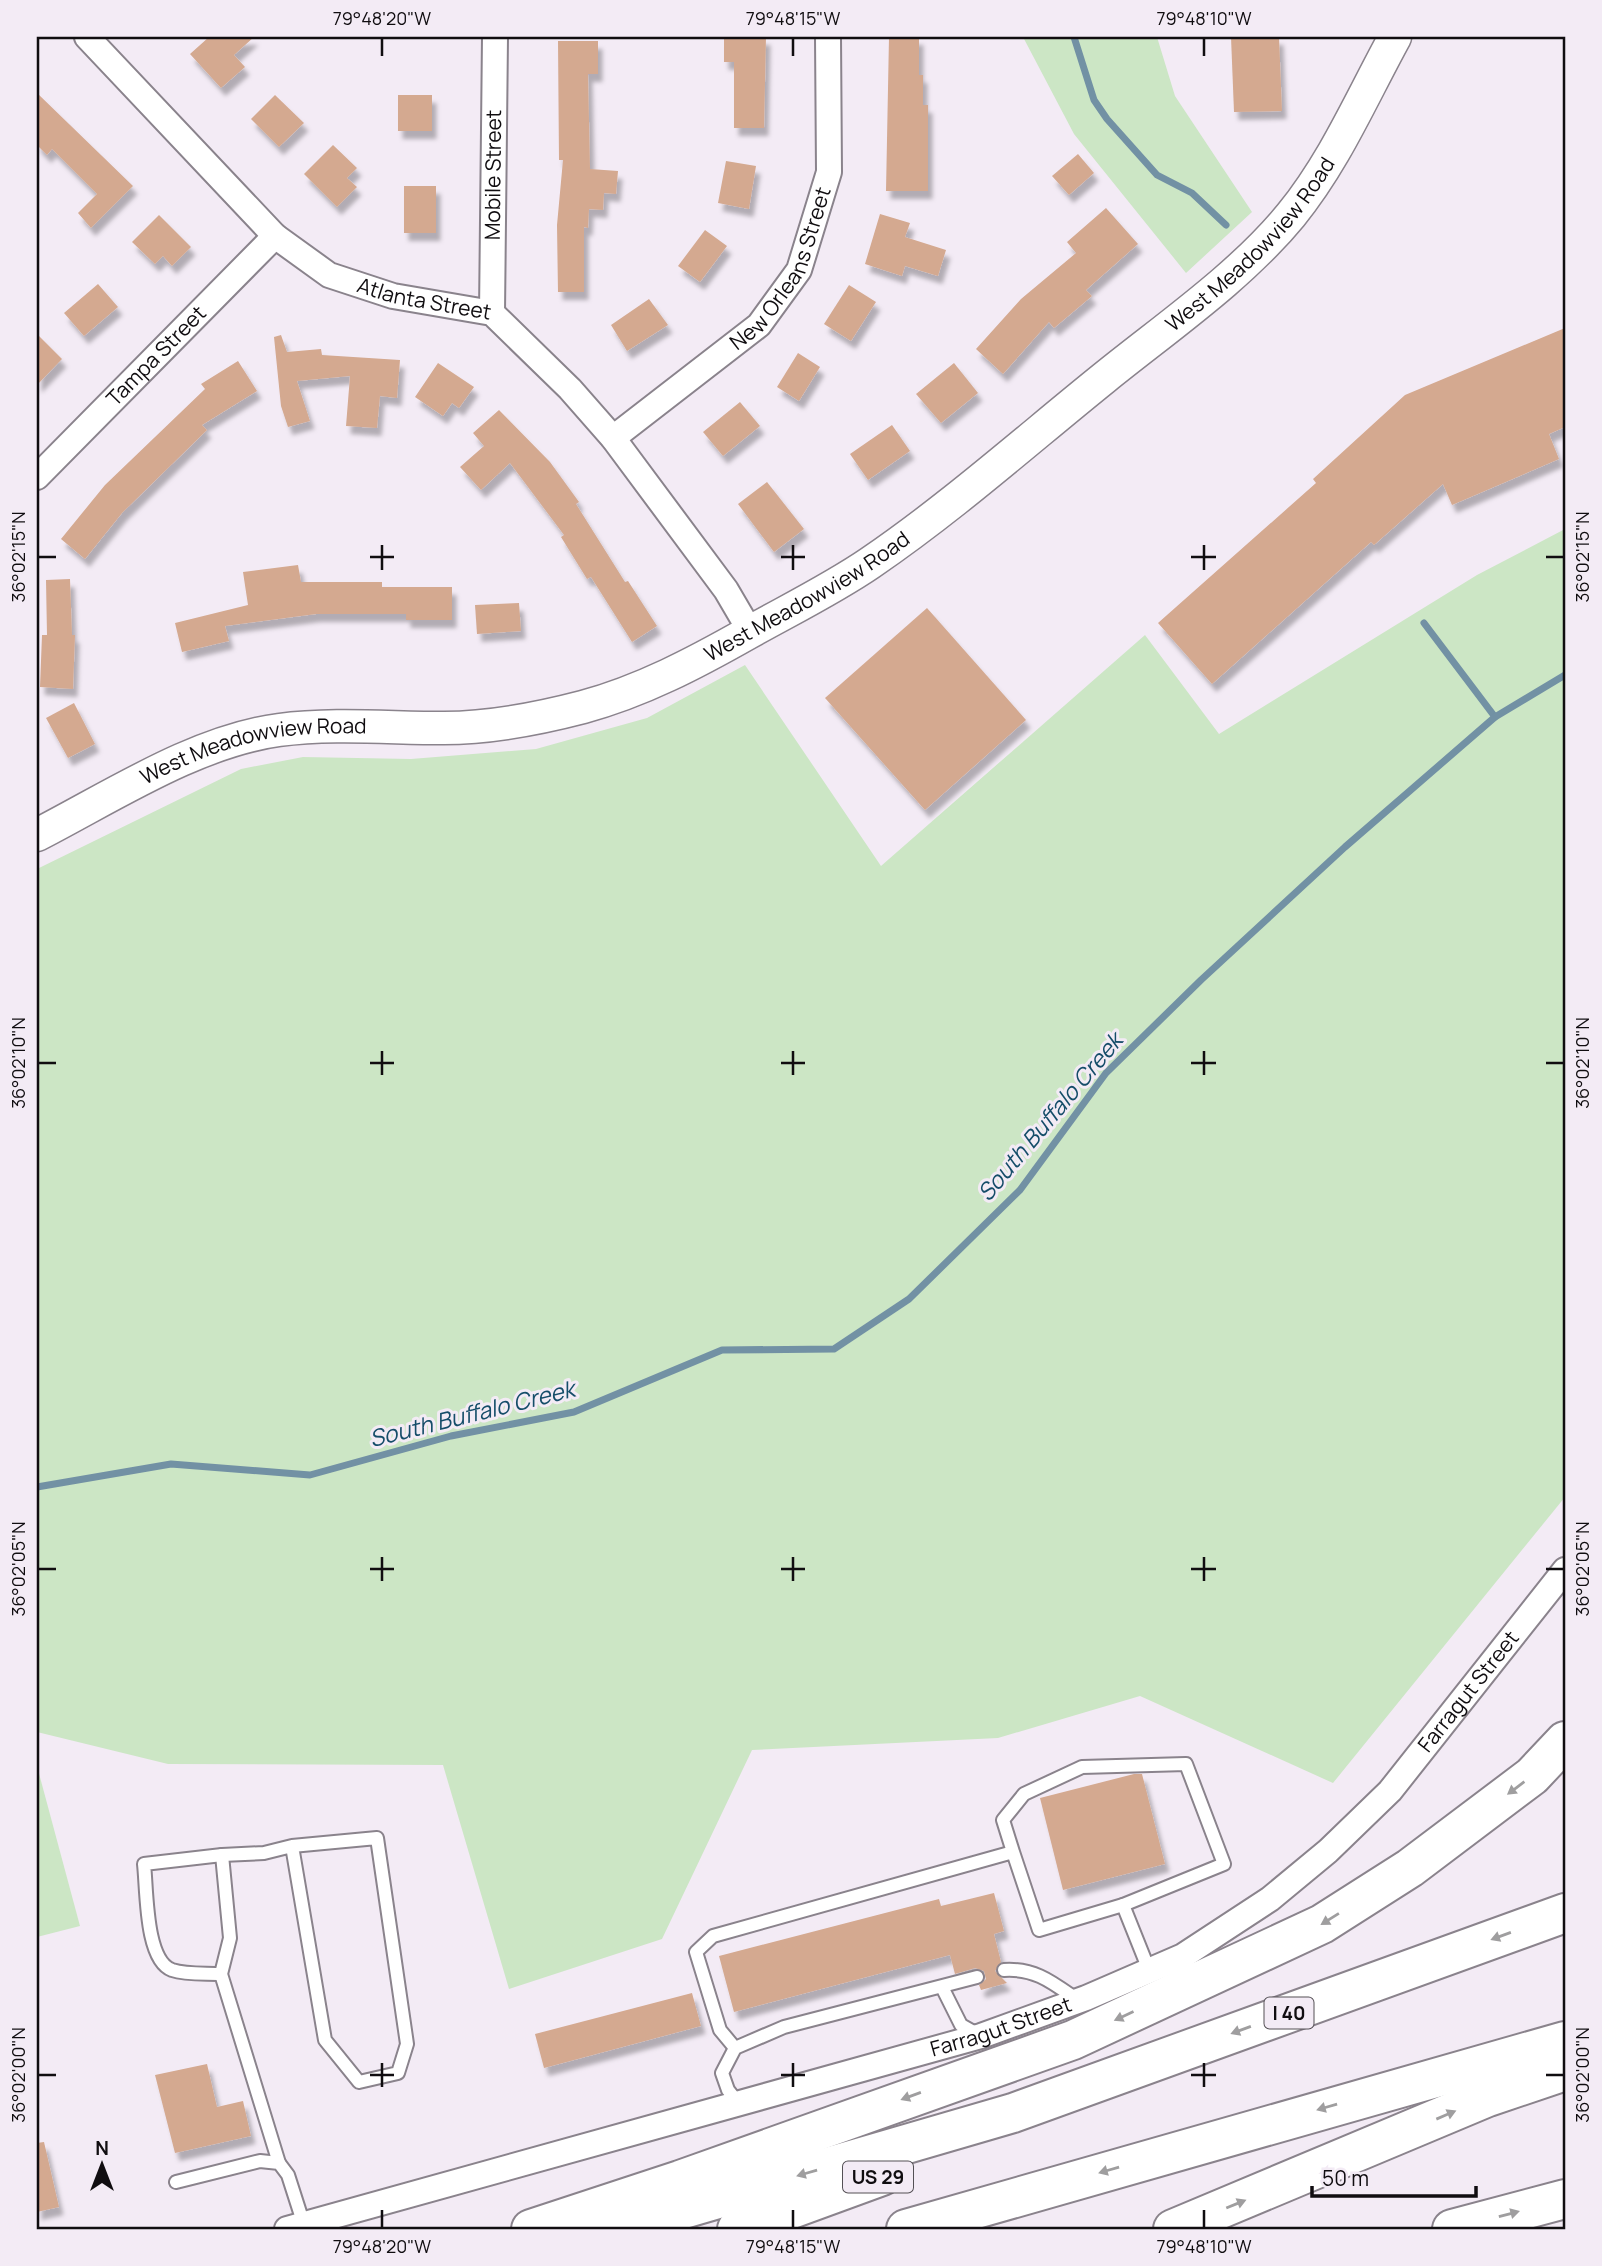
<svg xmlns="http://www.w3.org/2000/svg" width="1602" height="2266" font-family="Manrope,sans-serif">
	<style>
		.green { fill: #cce6c5 }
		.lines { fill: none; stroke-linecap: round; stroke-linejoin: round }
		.stream { stroke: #7291a4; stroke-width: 7 }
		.building { fill: #d4a990; filter: url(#shadow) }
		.service-casing { stroke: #8a838c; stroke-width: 16 }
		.minor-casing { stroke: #8a838c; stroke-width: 28 }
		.tertiary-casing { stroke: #8a838c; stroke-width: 35 }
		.motorway-casing { stroke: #8a838c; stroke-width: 42 }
		.service { stroke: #fff; stroke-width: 12 }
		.minor { stroke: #fff; stroke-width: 24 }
		.tertiary { stroke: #fff; stroke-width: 32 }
		.motorway { stroke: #fff; stroke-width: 38 }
		.oneway { fill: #9f9e9f }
		.ticks { fill: none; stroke: #100d10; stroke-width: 2.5 }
		.labels { text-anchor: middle; stroke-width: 6; stroke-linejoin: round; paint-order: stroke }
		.shield { fill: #f3ebf5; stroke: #545055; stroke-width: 2 }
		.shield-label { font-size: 19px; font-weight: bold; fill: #100d10 }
		.street-label { font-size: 21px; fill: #100d10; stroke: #f3ebf5 }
		.water-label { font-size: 23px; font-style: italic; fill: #154d69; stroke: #f3ebf5 }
		.neatline { fill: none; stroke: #100d10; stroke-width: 2.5 }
		.ticks-label { font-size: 18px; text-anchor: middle; fill: #100d10 }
	</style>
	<defs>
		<filter id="shadow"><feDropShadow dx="4.5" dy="8" stdDeviation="2" flood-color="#0004"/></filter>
	</defs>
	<rect width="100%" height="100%" fill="#f3ebf5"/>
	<g class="green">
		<polygon points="1023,37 1157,37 1175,96 1252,212 1186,273 1074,134"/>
		<polygon points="1565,529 1565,1497 1333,1783 1140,1696 998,1738 752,1750 662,1939 509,1989 443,1765 168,1764 37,1732 37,869 241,769 303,757 411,759 536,749 647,718 745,665 881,866 1145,635 1219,734 1477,575"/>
		<polygon points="37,1766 80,1926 37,1937"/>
	</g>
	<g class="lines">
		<g class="stream">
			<polyline points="1074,37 1094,100 1107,119 1157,175 1192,193 1226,225"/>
			<polyline points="1424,623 1495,717"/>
			<polyline points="37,1487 171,1464 310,1475 451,1436 574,1412 722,1350 834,1349 909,1299 1020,1190 1106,1073 1201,980 1345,847 1495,717 1565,675"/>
		</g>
	</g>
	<g class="building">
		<polygon points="209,37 254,37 234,55 245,67 221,88 190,54"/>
		<polygon points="724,37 766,37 764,128 734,128 734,62 724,62"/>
		<polygon points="889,37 919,37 919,75 923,75 923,105 928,105 928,191 886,191"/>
		<polygon points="1231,37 1279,37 1282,111 1234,112"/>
		<polygon points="558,41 598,41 598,74 588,74 590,169 618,171 616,194 604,193 603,210 589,209 588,228 584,227 584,292 558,292 557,225 563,160 559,160"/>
		<polygon points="37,93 133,186 91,228 78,213 97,194 52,149 47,155 37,145"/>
		<polygon points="275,95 304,123 279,147 251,119"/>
		<rect x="398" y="95" width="34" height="36"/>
		<polygon points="333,145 357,168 347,178 357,187 337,207 304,174"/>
		<polygon points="1078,154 1094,173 1069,195 1052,176"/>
		<polygon points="726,161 756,166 749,209 718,203"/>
		<rect x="404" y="186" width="32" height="47"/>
		<polygon points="1106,208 1138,244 1086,290 1092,296 1054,328 1049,322 1003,374 976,349 1021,299 1076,253 1067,242"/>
		<polygon points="880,214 910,223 905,237 946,250 938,276 905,266 902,276 865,264"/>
		<polygon points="159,215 191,247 172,266 163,256 155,264 132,242"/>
		<polygon points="705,230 727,246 700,282 678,266"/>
		<polygon points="98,284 118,307 84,336 64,313"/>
		<polygon points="849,285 876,302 851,341 824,324"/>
		<polygon points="649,299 668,325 627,351 611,325"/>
		<polygon points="1565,328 1565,427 1549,434 1559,459 1452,505 1443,484 1374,545 1371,542 1212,684 1158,623 1316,483 1313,479 1405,395"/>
		<polygon points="37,334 62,359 37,385"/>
		<polygon points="281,335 287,352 321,349 322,355 400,360 397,398 380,396 377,428 346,426 350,376 297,381 310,421 288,427 281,406 274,337"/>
		<polygon points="798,353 820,367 799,401 777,387"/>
		<polygon points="238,361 257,391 202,425 207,430 122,513 85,559 61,539 105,485 205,389 201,384"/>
		<polygon points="438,363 474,387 459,408 452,403 443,416 415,397"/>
		<polygon points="954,363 978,393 941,423 916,394"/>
		<polygon points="740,402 760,426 723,456 703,432"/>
		<polygon points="499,410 550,462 579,502 576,504 625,582 628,581 657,626 632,642 591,577 587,579 561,537 564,535 510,463 481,490 460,467 484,446 473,433"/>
		<polygon points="892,425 910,451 868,480 850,454"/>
		<polygon points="767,482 804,529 774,552 738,504"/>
		<polygon points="298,565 301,582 382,582 382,587 452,587 452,620 406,620 406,614 316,614 225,626 229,641 182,652 175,623 248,605 243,572"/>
		<polygon points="70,579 72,635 75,635 73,689 40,687 42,635 47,635 46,580"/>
		<polygon points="519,603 521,631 477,634 475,605"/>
		<polygon points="927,608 1026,720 925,810 825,698"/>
		<polygon points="74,703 95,744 68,758 46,718"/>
		<polygon points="1134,1774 1142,1774 1165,1864 1063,1890 1040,1798"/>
		<polygon points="994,1893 1004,1931 994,1934 1001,1962 995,1971 1007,1983 981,1990 979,1985 986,1979 984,1971 975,1968 955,1974 950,1955 734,2012 719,1956 939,1899 941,1906"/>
		<polygon points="692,1993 701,2026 544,2068 535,2034"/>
		<polygon points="207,2064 217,2107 243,2101 251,2136 175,2153 155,2075"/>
		<polygon points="44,2142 59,2207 37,2212 37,2143"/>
	</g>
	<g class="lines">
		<g class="service-casing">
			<g id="service">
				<polyline points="222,1855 264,1853 292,1846 325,2040 359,2082 398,2073 407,2044 377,1838 292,1846"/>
				<polyline points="1123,1905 1149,1970"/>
				<path d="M1004 1970C1036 1968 1053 1983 1079 2001"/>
				<path d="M221 1974 230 1938 222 1855 144 1864C147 1890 145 1960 172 1970 187 1975 206 1973 221 1974L279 2163"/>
				<polyline points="942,1987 961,2025 977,2034"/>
				<polyline points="735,2048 720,2030 696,1952 713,1936 1013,1852 1039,1930 1123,1905 1224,1864 1186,1764 1082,1767 1024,1794 1003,1820 1013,1852"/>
				<polyline points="739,2104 728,2090 722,2073 735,2048 784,2027 977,1977"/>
				<polyline points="176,2182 260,2161 279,2163 288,2175 304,2225"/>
			</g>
		</g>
		<g class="minor-casing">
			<g id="minor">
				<path id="s1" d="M87 37 275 236 329 275 393 296 492 313 570 389 613 438 726 590 750 631"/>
				<path id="s2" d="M492 313 495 37"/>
				<path id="s3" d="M613 438 759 325 799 270 829 172 828 37"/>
				<path id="s4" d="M37 477 275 236"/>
				<path id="s5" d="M287 2229 981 2036 1086 1998 1183 1956 1270 1899 1328 1851 1390 1791 1565 1570"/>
			</g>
		</g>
		<g class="tertiary-casing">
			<g id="tertiary">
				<path id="s6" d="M37 835C111 797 196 741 279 730 333 723 389 728 444 728 491 728 537 719 583 707 642 691 695 663 748 633 789 610 832 589 870 563 952 507 1027 440 1104 378 1167 327 1239 278 1291 215 1335 161 1362 97 1395 37"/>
			</g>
		</g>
		<g class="motorway-casing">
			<g id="motorway">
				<polyline points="531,2229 680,2180 1073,2040 1322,1924 1410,1868 1532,1776 1565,1741"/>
				<polyline points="615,2229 1013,2113 1565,1913"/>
				<polyline points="737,2229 882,2176"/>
				<polyline points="906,2229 1565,2041"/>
				<polyline points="1173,2229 1488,2097 1565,2071"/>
				<polyline points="1452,2229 1565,2199"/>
			</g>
		</g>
		<use href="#service" class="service"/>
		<use href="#minor" class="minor"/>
		<use href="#tertiary" class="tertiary"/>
		<use href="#motorway" class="motorway"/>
	</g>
	<defs><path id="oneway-solid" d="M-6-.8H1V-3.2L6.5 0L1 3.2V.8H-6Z" transform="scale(1.75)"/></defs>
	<g class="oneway">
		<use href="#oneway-solid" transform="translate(1516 1788) rotate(143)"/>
		<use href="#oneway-solid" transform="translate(1330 1919) rotate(148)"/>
		<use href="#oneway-solid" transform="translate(1501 1936) rotate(160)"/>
		<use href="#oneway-solid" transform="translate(1124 2016) rotate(155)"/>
		<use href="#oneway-solid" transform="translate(1241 2030) rotate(160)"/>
		<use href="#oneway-solid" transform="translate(911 2096) rotate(160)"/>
		<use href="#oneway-solid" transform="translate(1327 2107) rotate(164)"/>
		<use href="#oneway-solid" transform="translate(1446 2115) rotate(-23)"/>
		<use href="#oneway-solid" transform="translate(1109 2170) rotate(164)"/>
		<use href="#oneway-solid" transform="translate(807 2173) rotate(164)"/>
		<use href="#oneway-solid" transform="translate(1236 2204) rotate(-22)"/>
		<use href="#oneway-solid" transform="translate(1509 2214) rotate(-15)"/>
	</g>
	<path class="ticks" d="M382 38V56M793 38V56M1204 38V56M382 545V570M793 545V570M1204 545V570M38 557H56M370 557H394M781 557H805M1191 557H1216M1546 557H1564M382 1051V1075M793 1051V1075M1204 1051V1075M38 1063H56M370 1063H394M781 1063H805M1191 1063H1216M1546 1063H1564M382 1557V1581M793 1557V1581M1204 1557V1581M38 1569H56M370 1569H394M781 1569H805M1191 1569H1216M1546 1569H1564M382 2063V2087M793 2063V2087M1204 2063V2087M38 2075H56M370 2075H394M781 2075H805M1191 2075H1216M1546 2075H1564M382 2210V2228M793 2210V2228M1204 2210V2228"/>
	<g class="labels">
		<g class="shield">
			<rect x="1264.5" y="1997.5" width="49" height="31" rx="5"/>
			<rect x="843" y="2161.5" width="70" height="31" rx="5"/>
		</g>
		<g class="shield-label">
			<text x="1289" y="2020">I 40</text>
			<text x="878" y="2184">US 29</text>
		</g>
		<g class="street-label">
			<text dy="7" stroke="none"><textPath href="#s2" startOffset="138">Mobile Street</textPath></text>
			<text dy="7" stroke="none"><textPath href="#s6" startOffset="1391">West Meadowview Road</textPath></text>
			<text dy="7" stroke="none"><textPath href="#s3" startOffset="245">New Orleans Street</textPath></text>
			<text dy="7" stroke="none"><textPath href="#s1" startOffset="439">Atlanta Street</textPath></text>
			<text dy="7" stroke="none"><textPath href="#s4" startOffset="170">Tampa Street</textPath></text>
			<text dy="7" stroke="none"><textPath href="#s6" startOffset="822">West Meadowview Road</textPath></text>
			<text dy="7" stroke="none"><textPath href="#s6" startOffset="236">West Meadowview Road</textPath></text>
			<text dy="7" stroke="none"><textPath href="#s5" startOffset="1330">Farragut Street</textPath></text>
			<text dy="7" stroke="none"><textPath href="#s5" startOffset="742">Farragut Street</textPath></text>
		</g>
		<g class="water-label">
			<text transform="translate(1050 1117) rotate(-50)" y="8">South Buffalo Creek</text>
			<text transform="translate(472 1414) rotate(-14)" y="8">South Buffalo Creek</text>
		</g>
	</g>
	<rect width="1602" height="2266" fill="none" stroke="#f3ebf5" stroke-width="77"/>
	<g transform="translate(102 2165)" stroke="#f3ebf5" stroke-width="5" paint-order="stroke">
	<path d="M0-5L12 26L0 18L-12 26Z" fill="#100d10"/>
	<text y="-10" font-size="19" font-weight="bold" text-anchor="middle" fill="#100d10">N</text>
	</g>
	<path d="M1312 2186v10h164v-10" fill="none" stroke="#100d10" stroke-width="3.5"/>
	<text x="1322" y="2186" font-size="21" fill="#100d10" stroke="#f3ebf5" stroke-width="5" paint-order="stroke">50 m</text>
	<rect x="38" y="38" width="1526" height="2190" class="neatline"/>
	<g class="ticks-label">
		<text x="382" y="25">79°48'20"W</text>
		<text x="793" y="25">79°48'15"W</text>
		<text x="1204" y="25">79°48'10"W</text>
		<text transform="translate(19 557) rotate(-90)" y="6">36°02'15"N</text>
		<text transform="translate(1583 557) rotate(-90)" y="6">36°02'15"N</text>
		<text transform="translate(19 1063) rotate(-90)" y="6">36°02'10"N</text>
		<text transform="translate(1583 1063) rotate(-90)" y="6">36°02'10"N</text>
		<text transform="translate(19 1569) rotate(-90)" y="6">36°02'05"N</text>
		<text transform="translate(1583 1569) rotate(-90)" y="6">36°02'05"N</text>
		<text transform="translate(19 2075) rotate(-90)" y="6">36°02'00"N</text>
		<text transform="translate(1583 2075) rotate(-90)" y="6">36°02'00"N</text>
		<text x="382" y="2253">79°48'20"W</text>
		<text x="793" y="2253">79°48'15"W</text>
		<text x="1204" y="2253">79°48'10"W</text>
	</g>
</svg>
